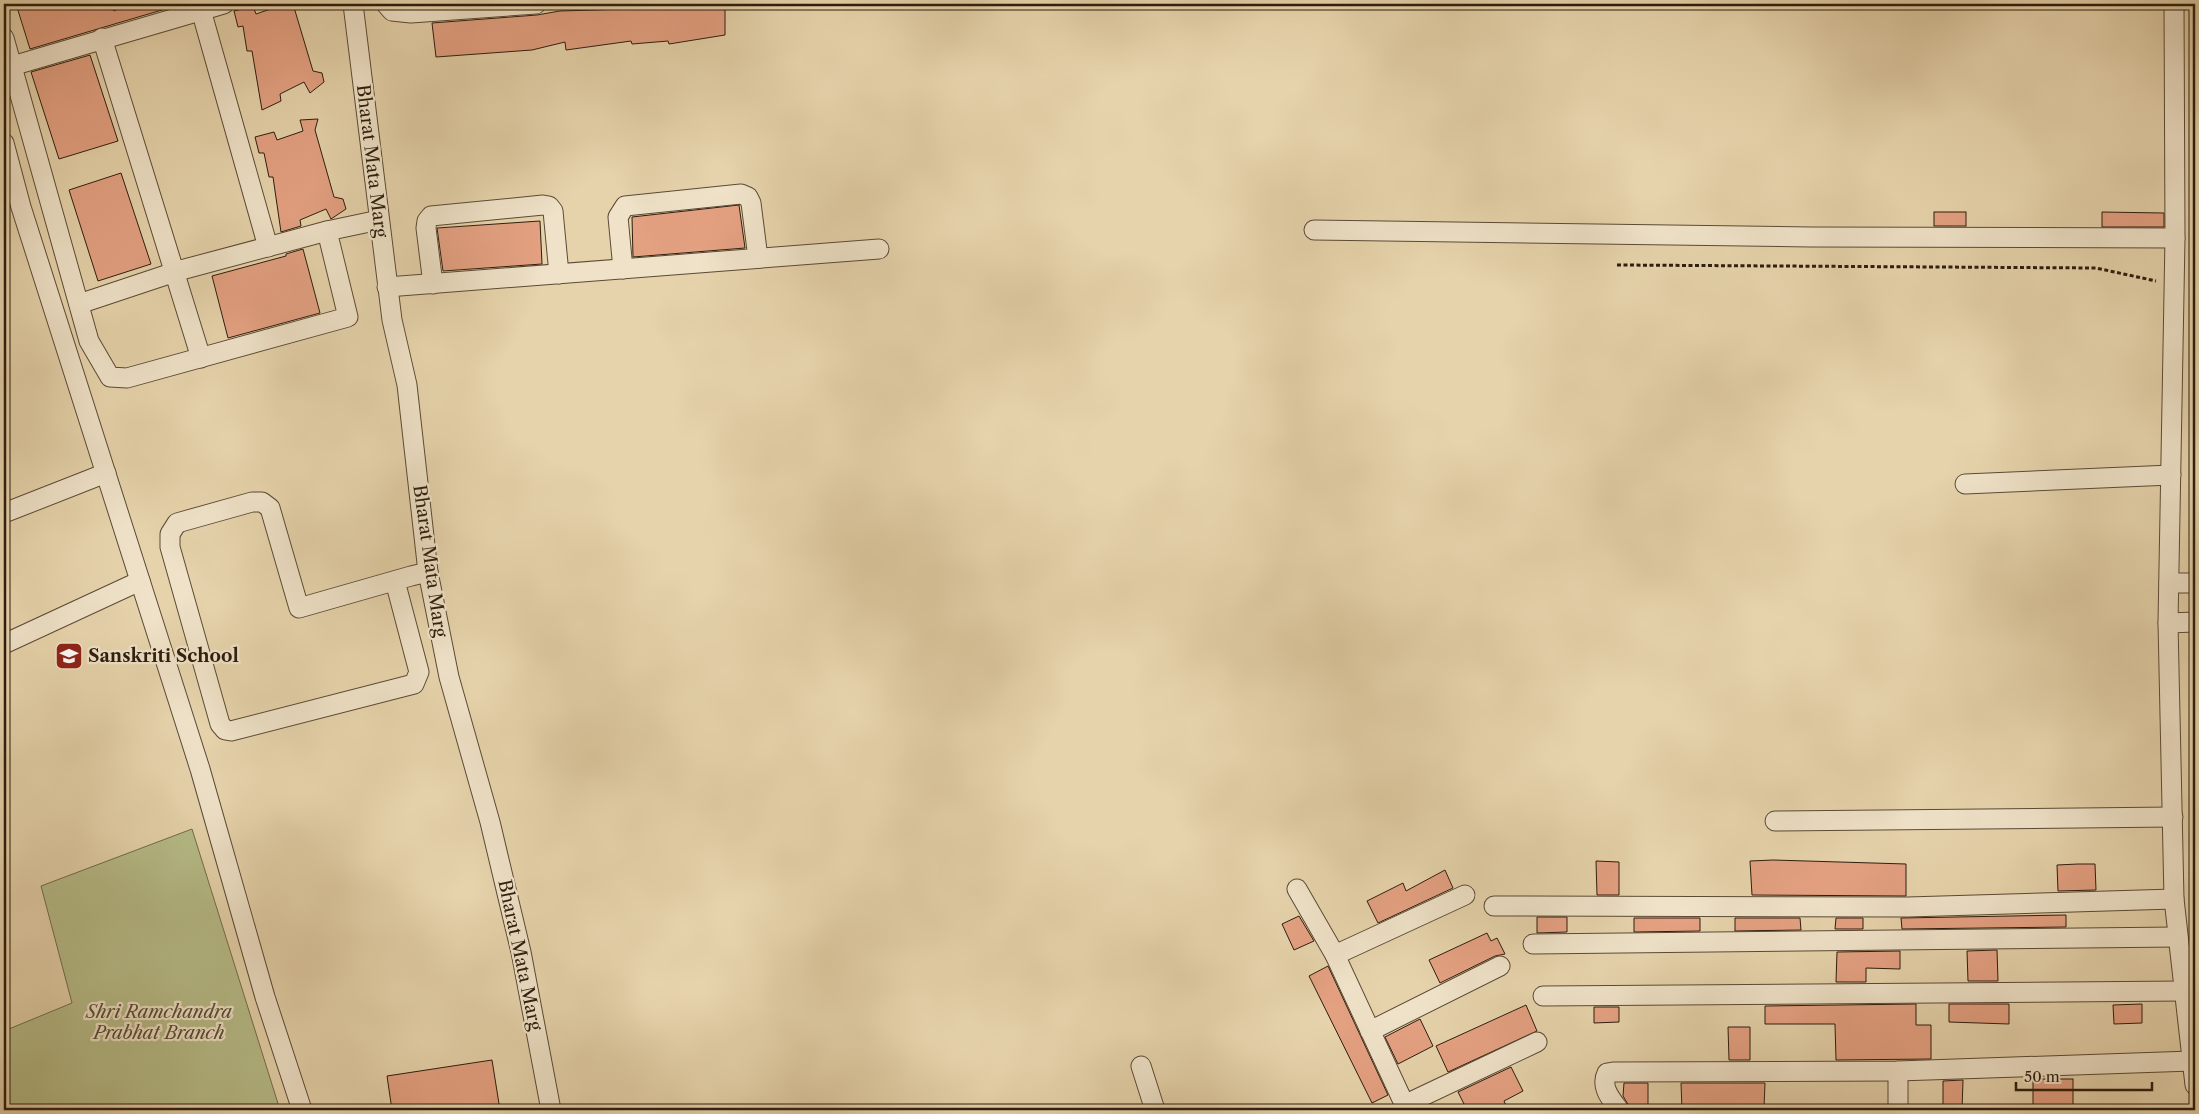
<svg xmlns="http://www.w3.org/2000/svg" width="2199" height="1114" font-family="'Libre Caslon Text',serif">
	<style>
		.green { fill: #b6bc88; stroke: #726c4b }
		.building { fill: #e4a182; stroke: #2d1d0e }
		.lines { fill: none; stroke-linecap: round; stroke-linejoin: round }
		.minor-casing { stroke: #5b4a35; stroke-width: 21 }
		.path { stroke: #2d1d0e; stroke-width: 3; stroke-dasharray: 4 2.5; stroke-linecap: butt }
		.minor { stroke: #efe2c8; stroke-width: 19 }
		.labels { text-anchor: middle; stroke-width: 4.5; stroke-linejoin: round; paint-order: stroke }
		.street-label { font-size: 18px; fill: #2d1d0e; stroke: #efe2c8 }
		.poi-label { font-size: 18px; font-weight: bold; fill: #2d1d0e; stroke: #efe2c8; text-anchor: start }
		.park-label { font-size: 18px; font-style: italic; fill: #564d33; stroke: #efe2c8 }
	</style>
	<rect width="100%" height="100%" fill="#e6d3ab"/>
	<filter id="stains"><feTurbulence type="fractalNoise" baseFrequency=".004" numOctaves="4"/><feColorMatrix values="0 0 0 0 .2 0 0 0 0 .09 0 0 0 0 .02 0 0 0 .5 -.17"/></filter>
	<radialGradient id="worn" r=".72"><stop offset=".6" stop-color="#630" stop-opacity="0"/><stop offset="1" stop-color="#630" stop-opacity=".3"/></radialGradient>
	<polygon class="green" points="192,829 280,1110 4,1110 4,1031 72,1003 41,886"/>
	<g class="building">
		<polygon points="16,4 112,4 114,11 127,4 172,4 172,7 30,49"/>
		<polygon points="285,4 293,4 313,71 322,73 324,82 310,93 304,82 280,94 281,101 262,110 252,51 247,51 243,26 238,27 234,11 253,6 256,14"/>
		<polygon points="627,4 657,7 725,6 725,35 669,44 668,41 632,44 631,41 566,50 565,42 532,50 436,57 432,23 537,15 560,11 627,9"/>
		<polygon points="90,55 118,141 59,159 31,72"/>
		<polygon points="318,119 315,130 334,197 343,199 346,209 331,219 326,209 300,220 301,226 281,232 273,177 269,177 264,153 259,153 255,137 274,132 277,140 303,131 300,120"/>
		<polygon points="121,173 151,264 98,281 69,190"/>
		<polygon points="739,205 745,248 633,257 632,217"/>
		<rect x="1934" y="212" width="32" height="14"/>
		<polygon points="2102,212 2164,213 2164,227 2102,227"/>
		<polygon points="540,221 542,264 443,271 437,228"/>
		<polygon points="303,249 320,313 228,338 212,276 286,256 286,254"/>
		<polygon points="1773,860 1906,864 1906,896 1752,895 1750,861"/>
		<polygon points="1596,861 1619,862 1619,895 1597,895"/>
		<polygon points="2078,864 2095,864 2096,890 2058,891 2057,865"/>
		<polygon points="1445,870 1453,888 1378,923 1367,901 1403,883 1406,891"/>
		<polygon points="2066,915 2066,927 1902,929 1901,918"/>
		<polygon points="1299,916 1314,941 1294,950 1282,924"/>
		<polygon points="1537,917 1567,917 1567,932 1537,933"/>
		<polygon points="1634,918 1700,918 1700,931 1634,932"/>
		<polygon points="1735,918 1800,918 1801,930 1735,931"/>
		<polygon points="1836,918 1863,918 1863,929 1835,929"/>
		<polygon points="1487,933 1491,941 1497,938 1505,954 1495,956 1440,983 1429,960"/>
		<polygon points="1997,950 1998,981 1968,981 1967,951"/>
		<polygon points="1900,951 1900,969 1866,968 1866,982 1836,982 1837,952"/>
		<polygon points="1328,966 1388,1095 1372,1103 1309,976"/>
		<polygon points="1916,1004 1916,1025 1931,1025 1931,1059 1836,1060 1835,1024 1765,1024 1765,1006"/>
		<polygon points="1949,1004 2009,1004 2009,1024 1949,1022"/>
		<polygon points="2142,1004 2142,1023 2114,1024 2113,1005"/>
		<polygon points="1526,1005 1537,1031 1448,1072 1436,1046"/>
		<polygon points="1594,1007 1619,1007 1619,1022 1594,1023"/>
		<polygon points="1420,1019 1433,1046 1398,1064 1385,1037"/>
		<polygon points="1728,1027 1750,1027 1750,1060 1729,1060"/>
		<polygon points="492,1060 500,1110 392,1110 387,1076"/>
		<polygon points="1511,1067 1523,1091 1504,1101 1508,1110 1467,1110 1458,1092"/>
		<rect x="2033" y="1079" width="40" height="31"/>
		<polygon points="1963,1080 1962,1110 1943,1110 1943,1081"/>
		<polygon points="1624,1083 1648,1083 1648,1106 1629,1106 1623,1096"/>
		<polygon points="1681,1083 1765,1083 1764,1108 1700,1107 1700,1110 1682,1110"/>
	</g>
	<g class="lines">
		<g class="minor-casing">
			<g id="minor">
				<polyline points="353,4 392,320 407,385 428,572 449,677 490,822 521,952 551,1110"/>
				<polyline points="386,4 392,11 411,13 536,4"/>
				<polyline points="2174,4 2175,238 2168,623 2174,899 2195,1085"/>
				<polyline points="201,10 268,247"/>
				<polyline points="4,38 89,341 110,377 127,378 348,317 327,231 379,220"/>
				<polyline points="102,38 201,358"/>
				<polyline points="12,66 224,4"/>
				<polyline points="4,143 21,207 200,769 265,997 302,1110"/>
				<polyline points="1314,230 1811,237 2175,238"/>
				<polyline points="623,269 618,217 625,206 741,194 748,197 751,203 758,258"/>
				<polyline points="433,284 426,228 427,221 431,216 543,205 549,206 553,211 559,274"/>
				<polyline points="387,287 879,249"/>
				<polyline points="79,304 181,270 327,231"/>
				<polyline points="1965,484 2171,475"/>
				<polyline points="4,513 106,473"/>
				<polyline points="395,581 419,672 414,684 231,731 225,730 220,724 170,547 170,534 177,523 252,502 262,502 270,508 299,608 411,576 428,572"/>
				<polyline points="2169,583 2195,583"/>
				<polyline points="2168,623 2195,622"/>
				<polyline points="4,644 140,581"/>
				<polyline points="1775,821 2173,817"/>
				<polyline points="1297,889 1335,955 1407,1110"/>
				<polyline points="1494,906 1908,907 2174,899"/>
				<polyline points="1533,944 2178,937"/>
				<polyline points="1335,955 1465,895"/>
				<polyline points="1543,996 2184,991"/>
				<polyline points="1370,1031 1500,966"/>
				<polyline points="1141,1066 1155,1110"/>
				<polyline points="1898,1071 1898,1110"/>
				<polyline points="1404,1105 1537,1042"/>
				<path d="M1619 1110C1611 1099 1600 1087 1607 1073L1613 1072 1898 1071 2192 1061"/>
			</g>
		</g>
		<polyline class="path" points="1617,265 2096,268 2156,281"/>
		<use href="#minor" class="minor"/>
	</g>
	<defs>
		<g id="school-square" transform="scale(1.4375)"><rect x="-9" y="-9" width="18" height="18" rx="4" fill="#8f2418" stroke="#efe2c8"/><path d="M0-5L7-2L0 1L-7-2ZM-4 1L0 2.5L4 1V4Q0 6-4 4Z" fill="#fff"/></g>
	</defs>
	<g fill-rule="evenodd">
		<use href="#school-square" x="69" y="656"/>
	</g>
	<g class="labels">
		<g class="street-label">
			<text transform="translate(372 161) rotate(83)" y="6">Bharat Mata Marg</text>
			<text transform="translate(430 561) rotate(82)" y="6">Bharat Mata Marg</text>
			<text transform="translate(520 955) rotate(78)" y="6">Bharat Mata Marg</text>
		</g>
		<g class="poi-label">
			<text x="88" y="662">Sanskriti School</text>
		</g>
		<g class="park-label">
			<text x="159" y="1018">Shri Ramchandra<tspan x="159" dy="21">Prabhat Branch</tspan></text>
		</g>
	</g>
	<rect width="2199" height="1114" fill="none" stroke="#e6d3ab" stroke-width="20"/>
	<rect x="5" y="5" width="2189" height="1104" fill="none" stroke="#2d1d0e" stroke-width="2.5"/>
	<rect x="10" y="10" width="2179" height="1094" fill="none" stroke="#2d1d0e"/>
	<path d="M2016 1082v8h136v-8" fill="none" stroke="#2d1d0e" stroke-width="2.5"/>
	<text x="2024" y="1082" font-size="15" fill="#2d1d0e" stroke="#efe2c8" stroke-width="4" paint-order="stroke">50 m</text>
	<rect width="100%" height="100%" filter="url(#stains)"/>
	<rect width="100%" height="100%" fill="url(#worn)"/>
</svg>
